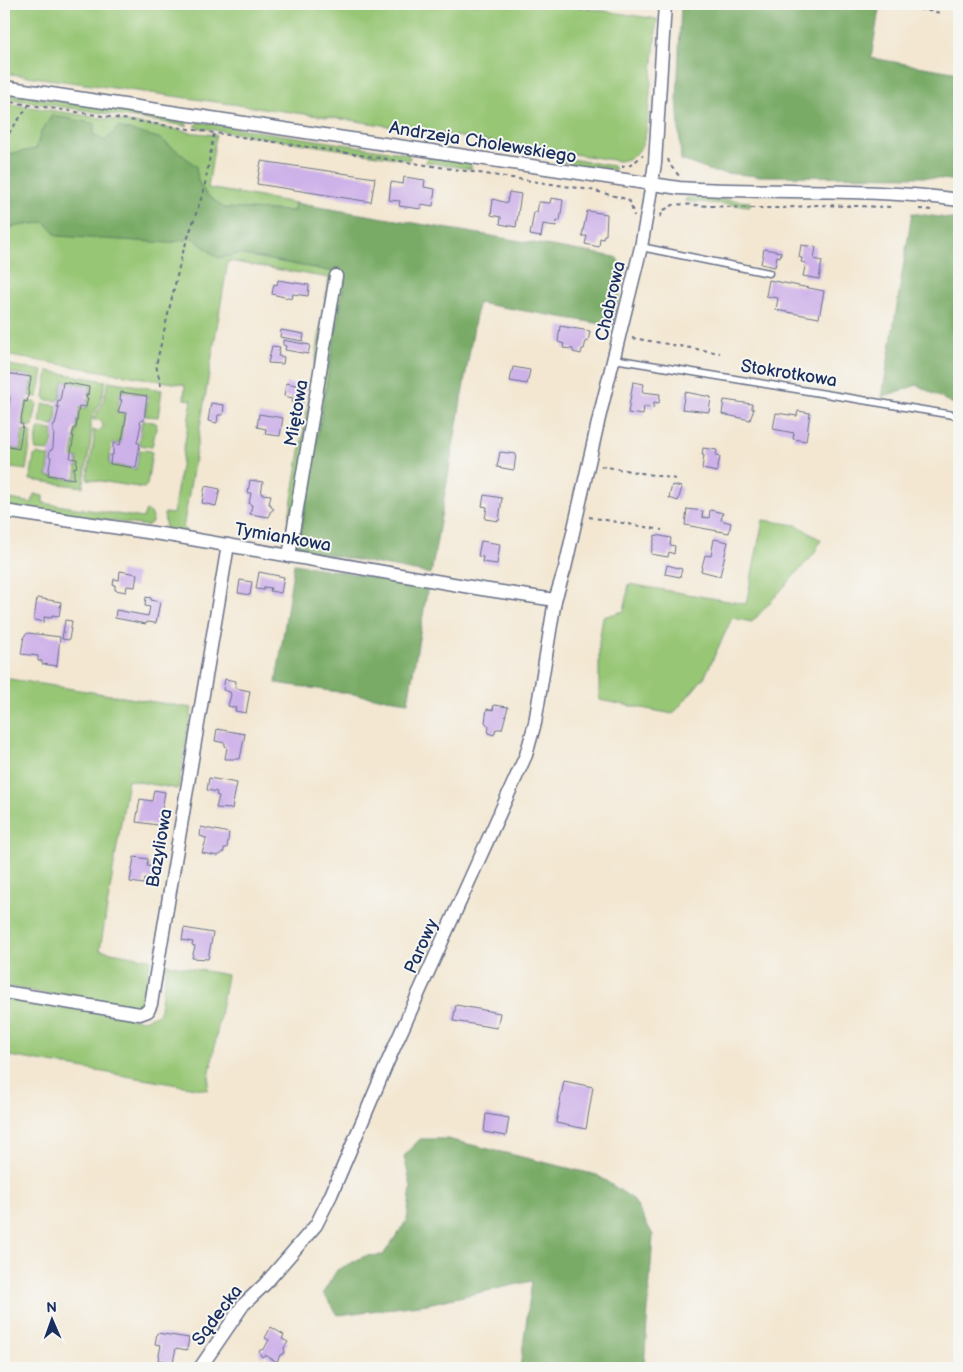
<svg xmlns="http://www.w3.org/2000/svg" width="963" height="1372" font-family="'Balsamiq Sans',sans-serif">
	<style>
		.green { fill: #97c675; stroke: #597a6a }
		.forest { fill: #79ab66; stroke: #4a6d62 }
		.building { fill: #cdb1e9 }
		.lines { fill: none; stroke-linecap: round; stroke-linejoin: round }
		.service-casing { stroke: #676f87; stroke-width: 9 }
		.minor-casing { stroke: #676f87; stroke-width: 15 }
		.path { stroke: #676f87; stroke-width: 2; stroke-dasharray: 4 4; stroke-linecap: butt }
		.service { stroke: #fff; stroke-width: 6 }
		.minor { stroke: #fff; stroke-width: 12 }
		.labels { text-anchor: middle; stroke-width: 4; stroke-linejoin: round; paint-order: stroke }
		.street-label { font-size: 18px; fill: #1b2f5e; stroke: #f6f6f2 }
	</style>
	<rect width="100%" height="100%" fill="#f6f6f2"/>
	<filter id="ink" filterUnits="userSpaceOnUse"><feTurbulence type="fractalNoise" baseFrequency=".02" numOctaves="2"/><feDisplacementMap in="SourceGraphic" scale="10" xChannelSelector="R" yChannelSelector="G"/><feConvolveMatrix kernelMatrix="1 2 1 2 8 2 1 2 1" color-interpolation-filters="sRGB"/></filter>
	<filter id="wash" filterUnits="userSpaceOnUse"><feTurbulence type="fractalNoise" baseFrequency=".0096" numOctaves="4" result="noise"/><feDisplacementMap in="SourceGraphic" scale="20" xChannelSelector="R" yChannelSelector="G"/><feGaussianBlur stdDeviation="1.12" result="paint"/><feColorMatrix in="noise" values="0 0 0 0 0 0 0 0 0 0 0 0 0 0 0 0 0 1.4 0 .05"/><feComposite in="paint" operator="in"/></filter>
	<g filter="url(#wash)">
		<rect width="100%" height="100%" fill="#f3e7d2"/>
		<g class="green">
			<path d="M4 4H565V5L657 19 647 126C644 144 640 158 619 161L356 121 4 73Z"/>
			<polygon points="4,93 186,120 187,126 4,98"/>
			<polygon points="4,103 186,131 186,132 216,135 208,188 295,203 294,211 224,208 206,195 198,181 195,166 105,141 93,134 95,124 52,116 41,132 36,149 4,155"/>
			<polygon points="198,122 408,154 410,157 409,160 195,127"/>
			<polygon points="427,157 470,163 472,169 425,162"/>
			<polygon points="559,157 613,166 615,170 586,168 558,161"/>
			<polygon points="686,198 710,198 750,202 750,206 685,201"/>
			<polygon points="45,222 169,243 193,238 218,258 239,254 346,274 298,549 280,545 285,542 329,278 228,261 183,529 186,530 185,533 166,530 164,514 165,513 173,514 192,400 184,399 185,385 4,355 4,225 12,227"/>
			<polygon points="4,364 43,371 38,397 29,396 32,376 5,372 4,377"/>
			<polygon points="48,371 106,381 100,404 91,420 91,440 83,487 30,480 34,456 37,454 50,457 47,476 75,480 78,459 72,457 80,407 87,408 90,386 63,381 60,399 58,399 57,401 46,400 44,396"/>
			<polygon points="109,381 162,390 158,417 145,416 148,396 121,391 117,413 125,414 120,444 112,443 109,464 136,469 139,451 141,450 151,451 152,453 147,485 144,488 87,479 94,440 93,430 98,432 103,427 101,420 93,420 102,405"/>
			<polygon points="28,401 35,402 37,404 33,425 31,427 24,425 22,423 26,402"/>
			<polygon points="45,404 56,405 57,407 55,424 53,426 40,423 42,405"/>
			<polygon points="144,421 154,422 157,424 152,447 140,445 139,442 142,422"/>
			<path d="M41 428 52 430C54 435 52 447 49 451L36 450 35 448 38 430Z"/>
			<polygon points="23,430 30,431 32,433 26,470 4,467 4,447 20,450"/>
			<path d="M34 494 43 496V503L143 518 146 510 151 513C155 519 152 523 147 526L4 506V498L32 503Z"/>
			<polygon points="763,520 797,525 821,540 814,554 752,622 732,618 705,676 673,714 599,700 599,643 603,617 624,611 629,584 746,604"/>
			<polygon points="4,678 192,708 178,789 128,780 100,950 150,959 144,1006 135,1010 4,986"/>
			<polygon points="167,964 227,975 207,1090 4,1055 4,996 143,1020 159,1014"/>
		</g>
		<g class="forest">
			<polygon points="681,4 880,4 871,58 959,73 959,181 924,177 758,176 714,172 681,160 677,98"/>
			<polygon points="52,115 95,124 93,134 105,141 118,127 159,138 178,151 196,166 198,181 206,194 224,208 294,211 295,203 616,257 625,271 613,321 608,325 478,303 431,574 298,549 346,274 239,254 218,258 193,238 169,243 57,236 45,222 12,227 4,225 4,155 36,149 41,132"/>
			<polygon points="912,213 959,220 959,404 951,403 917,385 882,397"/>
			<polygon points="294,564 428,586 408,702 276,683"/>
			<polygon points="420,1139 447,1139 597,1175 633,1199 653,1235 644,1368 520,1368 532,1281 427,1304 338,1315 323,1293 337,1270 365,1256 383,1255 407,1220 411,1187 404,1156"/>
		</g>
		<g id="blocks">
			<g class="building">
				<polygon points="261,161 375,178 371,202 257,184"/>
				<polygon points="404,177 425,180 424,187 435,189 433,206 421,204 421,209 399,206 400,201 389,200 391,182 403,184"/>
				<polygon points="509,192 521,194 516,227 500,224 501,217 491,215 493,199 507,203"/>
				<polygon points="551,198 563,200 560,221 557,221 556,226 543,224 541,237 530,235 534,212 537,212 539,202 550,203"/>
				<polygon points="587,211 607,214 606,235 604,235 603,239 600,238 599,247 585,244 587,236 582,236"/>
				<polygon points="801,245 816,247 814,259 822,261 819,279 803,276 806,263 801,262 802,258 799,257"/>
				<polygon points="764,249 781,252 780,257 777,256 775,267 761,264"/>
				<polygon points="278,280 309,285 308,296 293,294 292,299 272,294 274,284 277,285"/>
				<polygon points="769,280 824,291 819,318 776,310 778,298 766,296"/>
				<polygon points="560,326 590,331 588,342 586,341 584,349 582,349 581,354 573,352 573,349 563,348 564,344 558,342"/>
				<polygon points="281,330 304,334 303,341 280,337"/>
				<polygon points="283,340 310,345 308,354 285,350 286,346 283,345"/>
				<polygon points="272,346 280,347 278,356 284,357 283,364 268,363"/>
				<polygon points="513,367 530,370 527,384 510,381"/>
				<polygon points="5,373 31,377 27,402 24,401 24,404 20,424 23,424 19,449 4,446 4,426 6,421 10,399 9,394 4,393"/>
				<polygon points="63,382 89,387 88,395 86,395 86,398 88,398 86,407 79,406 76,428 74,428 72,436 74,436 70,458 77,459 76,468 74,467 74,479 48,475 51,457 49,456 50,450 52,450 53,447 54,432 53,432 53,428 54,425 55,425 59,407 57,407 58,400 60,401"/>
				<polygon points="633,382 644,384 642,392 660,394 659,403 654,402 653,408 644,406 643,415 628,413"/>
				<polygon points="286,383 305,387 302,405 292,403 293,398 284,396"/>
				<polygon points="121,392 147,396 144,421 141,420 140,423 141,424 137,443 140,443 136,468 110,464 111,455 113,455 113,443 120,445 121,440 122,440 126,418 126,413 118,412 122,400 120,400"/>
				<polygon points="685,392 711,397 709,412 682,409"/>
				<polygon points="724,400 752,404 752,409 754,409 750,420 722,414"/>
				<polygon points="211,403 224,405 223,415 218,415 217,423 208,421"/>
				<polygon points="798,411 810,413 806,441 793,439 794,433 773,429 776,413 797,416"/>
				<polygon points="259,414 283,418 280,436 265,434 266,429 257,427"/>
				<polygon points="703,448 717,450 716,456 720,457 717,472 702,469 704,455 702,455"/>
				<polygon points="500,452 516,454 514,470 497,467"/>
				<polygon points="250,480 263,482 261,494 271,495 269,504 271,504 271,507 274,509 270,512 269,517 250,514 252,505 249,504 251,493 248,493"/>
				<polygon points="672,485 682,487 678,501 669,498"/>
				<polygon points="205,486 220,489 216,506 202,503"/>
				<polygon points="484,495 502,498 499,521 485,519 487,507 482,506"/>
				<polygon points="687,509 703,511 702,517 709,518 710,510 723,513 721,520 731,523 729,533 685,525"/>
				<polygon points="655,535 671,538 670,545 675,546 674,554 669,552 668,557 651,554"/>
				<polygon points="714,539 728,542 720,576 701,571 705,555 711,556"/>
				<polygon points="481,541 500,544 497,564 482,562 483,557 478,556"/>
				<polygon points="667,565 682,569 680,577 665,574"/>
				<polygon points="120,571 137,574 135,587 127,586 126,592 115,590 115,585 113,585 114,579 119,580"/>
				<polygon points="259,572 284,577 281,593 270,591 271,588 264,587 264,590 256,589"/>
				<polygon points="240,580 252,582 250,595 238,593"/>
				<polygon points="146,597 151,598 151,600 160,602 156,623 147,622 146,624 115,618 116,610 148,616 150,607 145,606"/>
				<polygon points="37,598 61,602 59,616 52,615 52,618 44,617 44,622 34,620"/>
				<polygon points="65,620 72,621 69,640 62,639"/>
				<polygon points="28,633 60,637 57,666 42,664 42,661 38,661 38,656 21,654 24,636"/>
				<polygon points="225,679 236,681 235,688 250,691 246,713 235,711 236,708 228,706 231,695 230,692 223,690"/>
				<polygon points="494,705 508,707 502,729 496,729 494,735 488,733 489,727 485,722 487,709 493,710"/>
				<polygon points="217,729 245,734 240,759 225,759 227,747 225,746 225,743 215,741"/>
				<polygon points="209,778 237,783 232,809 216,808 219,796 216,795 217,792 207,790"/>
				<polygon points="154,790 165,792 162,810 160,810 158,825 136,822 140,799 152,801"/>
				<polygon points="201,827 229,833 227,848 224,848 224,852 218,856 202,853 206,840 206,838 200,836"/>
				<polygon points="134,857 148,859 147,866 155,867 153,879 145,878 144,884 130,882"/>
				<polygon points="184,928 213,933 208,959 192,958 195,946 192,945 193,942 182,940"/>
				<polygon points="456,1005 500,1013 497,1028 453,1021"/>
				<polygon points="564,1081 593,1087 586,1129 556,1123"/>
				<polygon points="486,1114 509,1118 506,1136 484,1132"/>
				<polygon points="271,1327 284,1335 282,1339 288,1342 284,1348 285,1351 283,1354 280,1355 277,1362 265,1355 262,1357 259,1352 260,1350 264,1349 269,1340 265,1338"/>
				<polygon points="157,1333 189,1338 187,1350 176,1348 173,1362 158,1360 161,1345 155,1344"/>
			</g>
		</g>
	</g>
	<g filter="url(#ink)">
		<use href="#blocks" fill-opacity="0" stroke="#676f87" stroke-width="1"/>
		<g class="lines">
			<g class="service-casing">
				<g id="service">
					<polyline points="641,247 769,273"/>
					<polyline points="614,359 959,416"/>
					<polyline points="4,524 6,511"/>
				</g>
			</g>
			<g class="minor-casing">
				<g id="minor">
					<path d="M4 87 679 188C772 194 867 187 959 200"/>
					<polyline points="4,511 174,536 482,589 555,600"/>
					<polyline points="289,556 336,276"/>
					<polyline points="4,992 140,1014 148,1011 151,1004 228,545"/>
					<polyline points="200,1368 243,1305 265,1284 316,1225 331,1195 388,1061 526,755 535,723 555,600 565,568 599,418 641,247 648,208 655,163 665,4"/>
				</g>
			</g>
			<g class="path">
				<polyline points="888,4 941,13"/>
				<polyline points="4,101 591,190 626,199 630,202 634,216"/>
				<polyline points="4,140 29,105"/>
				<polyline points="668,159 670,165 680,177"/>
				<polyline points="623,168 623,166 631,165 643,155"/>
				<polyline points="919,209 932,210"/>
				<polyline points="660,217 664,210 675,204 750,208 783,208 817,205 892,207"/>
				<polyline points="632,338 720,353"/>
				<polyline points="161,386 156,365 182,255 204,190 214,133"/>
				<polyline points="601,466 676,479"/>
				<polyline points="589,517 662,530"/>
			</g>
			<use href="#service" class="service"/>
			<use href="#minor" class="minor"/>
		</g>
	</g>
	<g class="labels">
		<g class="street-label">
			<text transform="translate(483 142) rotate(9)" y="6">Andrzeja Cholewskiego</text>
			<text transform="translate(610 301) rotate(-77)" y="6">Chabrowa</text>
			<text transform="translate(789 373) rotate(9)" y="6">Stokrotkowa</text>
			<text transform="translate(296 413) rotate(-80)" y="6">Miętowa</text>
			<text transform="translate(283 537) rotate(10)" y="6">Tymiankowa</text>
			<text transform="translate(159 848) rotate(-80)" y="6">Bazyliowa</text>
			<text transform="translate(421 946) rotate(-66)" y="6">Parowy</text>
			<text transform="translate(217 1315) rotate(-53)" y="6">Sądecka</text>
		</g>
	</g>
	<rect width="963" height="1372" fill="none" stroke="#f6f6f2" stroke-width="20"/>
	<g transform="translate(52 1320) rotate(358)" stroke="#f6f6f2" stroke-width="4" paint-order="stroke">
	<path d="M0-4L9 19L0 12L-9 19Z" fill="#1b2f5e"/>
	<text y="-8" font-size="14" font-weight="bold" text-anchor="middle" fill="#1b2f5e">N</text>
	</g>
</svg>
